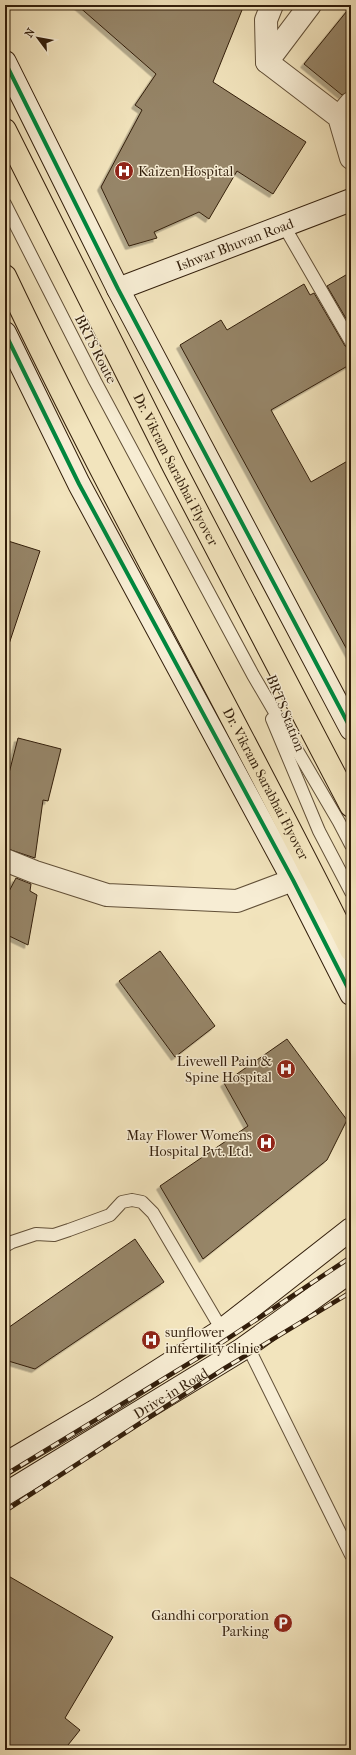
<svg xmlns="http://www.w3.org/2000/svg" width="356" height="1755" font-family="'IM FELL French Canon',serif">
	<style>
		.building { fill: #968568; stroke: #321e0b; filter: url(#shadow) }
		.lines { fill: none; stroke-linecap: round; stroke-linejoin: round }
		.lane-casing { stroke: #625038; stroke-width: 14 }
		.street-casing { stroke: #625038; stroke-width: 24 }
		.secondary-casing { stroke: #321e0b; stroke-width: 24 }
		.primary-casing { stroke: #321e0b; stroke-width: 24 }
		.lane { stroke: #f7edd4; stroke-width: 12 }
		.street { stroke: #f7edd4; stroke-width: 22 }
		.secondary { stroke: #f7edd4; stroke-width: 22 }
		.primary { stroke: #f2e4bd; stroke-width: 22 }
		.rail-casing { stroke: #321e0b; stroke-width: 4.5 }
		.rail { stroke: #f7edd4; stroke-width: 3; stroke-dasharray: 9; stroke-linecap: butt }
		.cycleway-casing { stroke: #f7edd4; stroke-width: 6 }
		.cycleway { stroke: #00873e; stroke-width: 4 }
		.labels { text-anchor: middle; stroke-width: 3; stroke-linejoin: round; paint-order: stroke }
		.poi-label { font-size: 14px; fill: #321e0b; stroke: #f7edd4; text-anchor: end }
		.street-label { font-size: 14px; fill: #321e0b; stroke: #f7edd4 }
	</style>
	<defs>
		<filter id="shadow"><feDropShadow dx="-3.5" dy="3.5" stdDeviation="0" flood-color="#0004"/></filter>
	</defs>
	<rect width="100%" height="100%" fill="#f2e4bd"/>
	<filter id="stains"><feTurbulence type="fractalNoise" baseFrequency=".005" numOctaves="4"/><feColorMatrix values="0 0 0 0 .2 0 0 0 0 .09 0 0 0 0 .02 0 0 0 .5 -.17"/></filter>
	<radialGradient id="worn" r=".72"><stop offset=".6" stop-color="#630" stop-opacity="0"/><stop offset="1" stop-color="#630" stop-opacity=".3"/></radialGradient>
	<g class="building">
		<polygon points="77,5 244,5 213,82 306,142 273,194 237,171 209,219 199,212 154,232 157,238 129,246 101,187 142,110 135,105 156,74"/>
		<polygon points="351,6 351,91 342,95 304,64"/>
		<polygon points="351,272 351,327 327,286"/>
		<polygon points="304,284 310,295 314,293 345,346 351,349 351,364 271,410 311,482 351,459 351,657 180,345 221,320 227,330"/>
		<polygon points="5,540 40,551 9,644 5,643"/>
		<polygon points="18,738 61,749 48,801 43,800 35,858 5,848 5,789"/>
		<polygon points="16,878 31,884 30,891 37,895 28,945 5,934 5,899"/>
		<polygon points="160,951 215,1026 175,1057 119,981"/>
		<polygon points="287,1039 347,1120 327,1160 203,1259 160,1186 248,1126 224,1083"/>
		<polygon points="135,1239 164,1282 35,1369 5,1360 5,1330"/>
		<polygon points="5,1574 113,1637 65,1718 80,1730 64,1750 5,1750"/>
	</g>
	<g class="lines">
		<g class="lane-casing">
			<g id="lane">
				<polyline points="5,204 95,381 253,675 339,822 351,845"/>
				<polyline points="284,226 351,342"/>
				<polyline points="272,719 319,831 351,892"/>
				<polyline points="5,1246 12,1242 36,1234 54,1235 69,1230 110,1215 122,1202 132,1200 142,1202 153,1213 222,1330"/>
				<polyline points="247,1345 351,1555"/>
			</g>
		</g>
		<g class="street-casing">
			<g id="street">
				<polyline points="272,5 266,20 267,62 339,117 351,158"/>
				<polyline points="267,62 310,5"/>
				<polyline points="339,117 351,103"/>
				<polyline points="5,860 35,872 107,895 237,901 293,880"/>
			</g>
		</g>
		<g class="secondary-casing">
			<g id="secondary">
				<polyline points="5,62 118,289 351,729"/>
				<path id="s1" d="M118 289 351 200"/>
				<polyline points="5,333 79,484 293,880 351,994"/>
				<polyline points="5,1464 100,1408 222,1330 351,1229"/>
				<path id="s2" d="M5 1494 241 1350 351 1271"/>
			</g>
		</g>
		<g class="primary-casing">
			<g id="primary">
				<path id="s3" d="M5 130 174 467 351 806"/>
				<path id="s4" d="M5 276C113 504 239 723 351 950"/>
			</g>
		</g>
		<use href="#lane" class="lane"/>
		<use href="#street" class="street"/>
		<use href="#secondary" class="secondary"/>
		<use href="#primary" class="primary"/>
		<g class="rail-casing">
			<g id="rail">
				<polyline points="5,1475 206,1353 351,1257"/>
				<polyline points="5,1511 225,1368 351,1292"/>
			</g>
		</g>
		<use href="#rail" class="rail"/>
		<g class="cycleway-casing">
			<g id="cycleway">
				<polyline points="5,62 118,289 351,729"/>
				<polyline points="5,333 79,484 293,880 351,994"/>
			</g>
		</g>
		<use href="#cycleway" class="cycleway"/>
	</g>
	<defs>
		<g id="hospital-disc" transform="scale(1)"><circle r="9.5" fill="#8f2418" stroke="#f7edd4"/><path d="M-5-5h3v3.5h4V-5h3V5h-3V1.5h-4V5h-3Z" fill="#fff"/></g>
		<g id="parking-disc" transform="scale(1)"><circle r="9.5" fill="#8f2418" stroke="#f7edd4"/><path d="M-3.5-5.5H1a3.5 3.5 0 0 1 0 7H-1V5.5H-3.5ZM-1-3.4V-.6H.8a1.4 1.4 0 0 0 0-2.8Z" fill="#fff"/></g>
	</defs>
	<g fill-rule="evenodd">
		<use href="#hospital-disc" x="124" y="171"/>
		<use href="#hospital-disc" x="286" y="1069"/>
		<use href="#hospital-disc" x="266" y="1143"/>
		<use href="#hospital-disc" x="151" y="1340"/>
		<use href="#parking-disc" x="283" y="1623"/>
	</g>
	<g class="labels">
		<g class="poi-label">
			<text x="138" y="176" text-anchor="start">Kaizen Hospital</text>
			<text x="272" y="1066">Livewell Pain &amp;<tspan x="272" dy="16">Spine Hospital</tspan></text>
			<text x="252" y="1140">May Flower Womens<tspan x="252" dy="16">Hospital Pvt. Ltd.</tspan></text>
			<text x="165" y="1337" text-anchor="start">sunflower<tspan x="165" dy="16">infertility clinic</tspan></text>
			<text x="269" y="1620">Gandhi corporation<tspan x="269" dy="16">Parking</tspan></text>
		</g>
		<g class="street-label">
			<text dy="5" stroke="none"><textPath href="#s1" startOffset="125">Ishwar Bhuvan Road</textPath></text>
			<text transform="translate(96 349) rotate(63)" y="5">BRTS Route</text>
			<text dy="5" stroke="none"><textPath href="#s3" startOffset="380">Dr. Vikram Sarabhai Flyover</textPath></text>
			<text transform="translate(286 713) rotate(68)" y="5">BRTS Station</text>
			<text dy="5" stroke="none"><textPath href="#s4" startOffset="571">Dr. Vikram Sarabhai Flyover</textPath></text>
			<text dy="5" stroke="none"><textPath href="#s2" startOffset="194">Drive-in Road</textPath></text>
		</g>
	</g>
	<rect width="356" height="1755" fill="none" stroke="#f2e4bd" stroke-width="20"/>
	<rect x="6" y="6" width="344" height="1743" fill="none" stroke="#321e0b" stroke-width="2"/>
	<rect x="10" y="10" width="336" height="1735" fill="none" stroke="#321e0b"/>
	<g transform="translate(38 38) rotate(302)" stroke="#f7edd4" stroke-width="3" paint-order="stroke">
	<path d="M0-3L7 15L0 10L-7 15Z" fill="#321e0b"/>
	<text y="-6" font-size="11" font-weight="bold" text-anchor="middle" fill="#321e0b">N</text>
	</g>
	<rect width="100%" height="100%" filter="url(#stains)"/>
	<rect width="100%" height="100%" fill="url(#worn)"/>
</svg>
